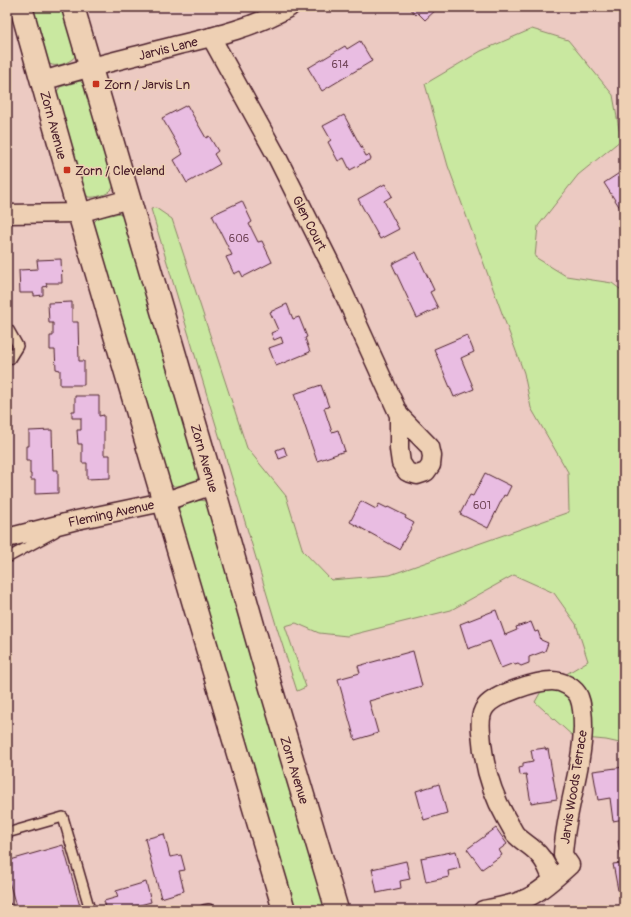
<svg xmlns="http://www.w3.org/2000/svg" width="631" height="917" font-family="Pangolin,sans-serif">
	<style>
		.green { fill: #c9e8a0; stroke: #8a8466 }
		.building { fill: #e9bde2; stroke: #4a1f2b }
		.lines { fill: none; stroke-linecap: round; stroke-linejoin: round }
		.service-casing { stroke: #4a1f2b; stroke-width: 12 }
		.minor-casing { stroke: #4a1f2b; stroke-width: 21 }
		.secondary-casing { stroke: #4a1f2b; stroke-width: 25 }
		.service { stroke: #eed0b4; stroke-width: 9 }
		.minor { stroke: #eed0b4; stroke-width: 18 }
		.secondary { stroke: #eed0b4; stroke-width: 22 }
		.poi-dot { fill: #c8321e; stroke: #eed0b4; stroke-width: 1.5 }
		.labels { text-anchor: middle; stroke-width: 3; stroke-linejoin: round; paint-order: stroke }
		.number-label { font-size: 11px; fill: #724659 }
		.street-label { font-size: 13px; fill: #4a1f2b; stroke: #eed0b4 }
		.poi-label { font-size: 13px; fill: #4a1f2b; stroke: #eed0b4; text-anchor: start }
	</style>
	<rect width="100%" height="100%" fill="#eccac2"/>
	<filter id="ink" filterUnits="userSpaceOnUse"><feTurbulence type="fractalNoise" baseFrequency=".025" numOctaves="2"/><feDisplacementMap in="SourceGraphic" scale="8" xChannelSelector="R" yChannelSelector="G"/><feConvolveMatrix kernelMatrix="1 2 1 2 8 2 1 2 1" color-interpolation-filters="sRGB"/></filter>
	<g filter="url(#ink)">
		<g class="green">
			<path d="M29 7H65L76 55C73 61 59 67 52 65 49 64 46 61 44 59Z"/>
			<polygon points="532,29 568,40 613,95 621,140 578,175 538,226 535,257 566,276 612,283 624,292 624,744 606,740 574,737 535,702 543,688 588,661 576,624 554,593 514,575 451,610 347,636 319,633 296,623 285,626 306,687 297,691 277,628 151,209 156,208 172,219 247,448 286,496 303,551 331,580 390,575 569,512 568,472 531,408 524,373 448,166 425,84 481,51"/>
			<path d="M80 81 88 88 115 180C114 182 114 187 112 189 108 195 95 198 88 197L83 190 56 93 60 87Z"/>
			<path d="M119 213 124 215 199 469V476L196 481C187 484 176 490 168 483L94 228V222L98 218Z"/>
			<polygon points="199,500 206,501 210,507 328,910 291,910 177,511 181,506"/>
		</g>
		<g class="building">
			<polygon points="409,7 437,7 438,8 425,20 418,13 416,15"/>
			<polygon points="360,41 372,61 322,91 308,68 345,46 347,49"/>
			<polygon points="187,105 206,138 209,136 218,151 214,154 220,164 187,183 174,160 183,154 162,118"/>
			<polygon points="344,115 366,156 369,155 371,159 350,170 344,158 338,161 328,142 331,140 323,126"/>
			<polygon points="624,170 624,214 604,183"/>
			<polygon points="385,184 392,196 384,201 399,229 380,239 358,199"/>
			<polygon points="242,201 252,222 249,224 258,242 262,241 272,262 243,277 240,271 234,274 226,257 232,255 212,215"/>
			<polygon points="416,252 434,290 430,292 438,308 417,318 392,264"/>
			<polygon points="61,259 62,283 46,283 47,286 43,287 43,295 34,296 34,293 20,293 19,270 38,269 37,260"/>
			<polygon points="72,302 72,322 78,322 79,361 84,361 84,385 60,385 60,370 56,369 55,350 50,350 50,336 53,336 53,323 49,323 48,303"/>
			<polygon points="287,304 293,319 299,317 307,337 305,338 310,352 276,366 269,348 283,343 281,337 274,340 271,333 278,330 270,312"/>
			<polygon points="467,335 474,352 461,358 474,389 454,397 434,349"/>
			<polygon points="321,385 329,407 324,408 332,432 338,430 345,451 317,461 294,394"/>
			<polygon points="75,396 99,396 99,416 104,415 104,455 110,455 110,478 87,479 87,463 82,463 82,444 78,444 77,430 81,430 81,418 72,418 72,411 75,411"/>
			<polygon points="52,430 53,470 58,470 58,493 35,494 35,480 31,480 31,474 30,474 30,461 26,461 26,446 29,446 29,431"/>
			<polygon points="284,447 287,456 279,459 276,450"/>
			<polygon points="485,473 511,486 506,496 504,495 488,528 460,514 470,495 473,496"/>
			<rect x="7" y="499" width="2" height="22"/>
			<polygon points="361,501 376,509 379,504 387,508 388,507 406,516 405,518 414,523 399,549 350,522"/>
			<polygon points="496,610 505,635 517,630 516,627 531,622 535,632 538,631 541,640 548,643 545,651 529,657 529,663 521,666 518,664 515,665 514,663 501,668 490,641 468,649 460,624"/>
			<polygon points="413,651 422,686 369,701 378,733 355,740 338,679 360,673 358,666"/>
			<polygon points="545,748 546,750 548,749 557,799 531,803 526,774 520,775 519,768 523,767 523,763 533,761 531,750"/>
			<polygon points="624,767 624,782 622,783 624,798 624,819 613,821 610,798 598,800 593,771"/>
			<polygon points="439,784 447,813 424,820 416,791"/>
			<polygon points="496,828 507,844 499,850 502,855 482,869 467,849"/>
			<polygon points="164,834 170,857 181,855 185,870 179,871 184,891 161,898 145,839"/>
			<polygon points="624,840 624,888 618,890 613,864 622,863 618,841"/>
			<polygon points="63,845 81,910 17,910 7,874 7,861"/>
			<polygon points="456,851 460,868 448,871 449,877 426,882 421,858"/>
			<polygon points="406,861 410,879 400,881 401,888 377,893 372,869"/>
			<polygon points="146,882 151,902 122,910 107,910 104,901 118,897 116,891"/>
		</g>
		<g class="lines">
			<g class="service-casing">
				<g id="service">
					<polyline points="7,330 9,330 18,346 10,359 7,359"/>
					<polyline points="7,558 55,532"/>
					<polyline points="7,833 63,817 90,910"/>
					<polyline points="7,908 7,910"/>
					<polyline points="204,910 209,909 210,910"/>
				</g>
			</g>
			<g class="minor-casing">
				<g id="minor">
					<polyline points="211,37 276,155 330,263 399,415 430,447 432,456 431,465 426,472 417,475 407,472 401,463 399,449 399,415"/>
					<path d="M43 81C87 67 133 57 178 45 217 36 255 27 290 7"/>
					<polyline points="7,214 79,213 129,199"/>
					<polyline points="7,538 77,520 163,502 213,485"/>
					<path d="M483 910C499 907 517 904 531 896 545 888 558 876 570 865L563 855C565 812 582 771 583 727 583 718 583 707 579 697 575 688 563 681 552 681 536 681 496 694 486 706 480 713 480 723 481 732 483 763 491 792 506 818 509 823 512 829 515 834 522 842 534 847 540 856 546 862 549 872 553 880"/>
				</g>
			</g>
			<g class="secondary-casing">
				<g id="secondary">
					<polyline points="21,7 79,213 284,910"/>
					<polyline points="73,7 213,485 266,671 337,910"/>
				</g>
			</g>
			<use href="#service" class="service"/>
			<use href="#minor" class="minor"/>
			<use href="#secondary" class="secondary"/>
		</g>
	</g>
	<g class="poi-dot">
		<rect x="92" y="80" width="8" height="8" rx="2"/>
		<rect x="63" y="166" width="8" height="8" rx="2"/>
	</g>
	<g class="labels">
		<g class="number-label">
			<text x="340" y="68">614</text>
			<text x="239" y="242">606</text>
			<text x="482" y="509">601</text>
		</g>
		<g class="street-label">
			<text transform="translate(168 48) rotate(-14)" y="5">Jarvis Lane</text>
			<text transform="translate(54 125) rotate(75)" y="5">Zorn Avenue</text>
			<text transform="translate(310 223) rotate(63)" y="5">Glen Court</text>
			<text transform="translate(205 458) rotate(74)" y="5">Zorn Avenue</text>
			<text transform="translate(111 513) rotate(-12)" y="5">Fleming Avenue</text>
			<text transform="translate(295 770) rotate(73)" y="5">Zorn Avenue</text>
			<text transform="translate(573 787) rotate(-81)" y="5">Jarvis Woods Terrace</text>
		</g>
		<g class="poi-label">
			<text x="104" y="89">Zorn / Jarvis Ln</text>
			<text x="75" y="175">Zorn / Cleveland</text>
		</g>
	</g>
	<rect width="631" height="917" fill="none" stroke="#eed0b4" stroke-width="24"/>
	<rect x="12" y="12" width="607" height="893" fill="none" stroke="#4a1f2b" stroke-width="1.5" filter="url(#ink)"/>
</svg>
